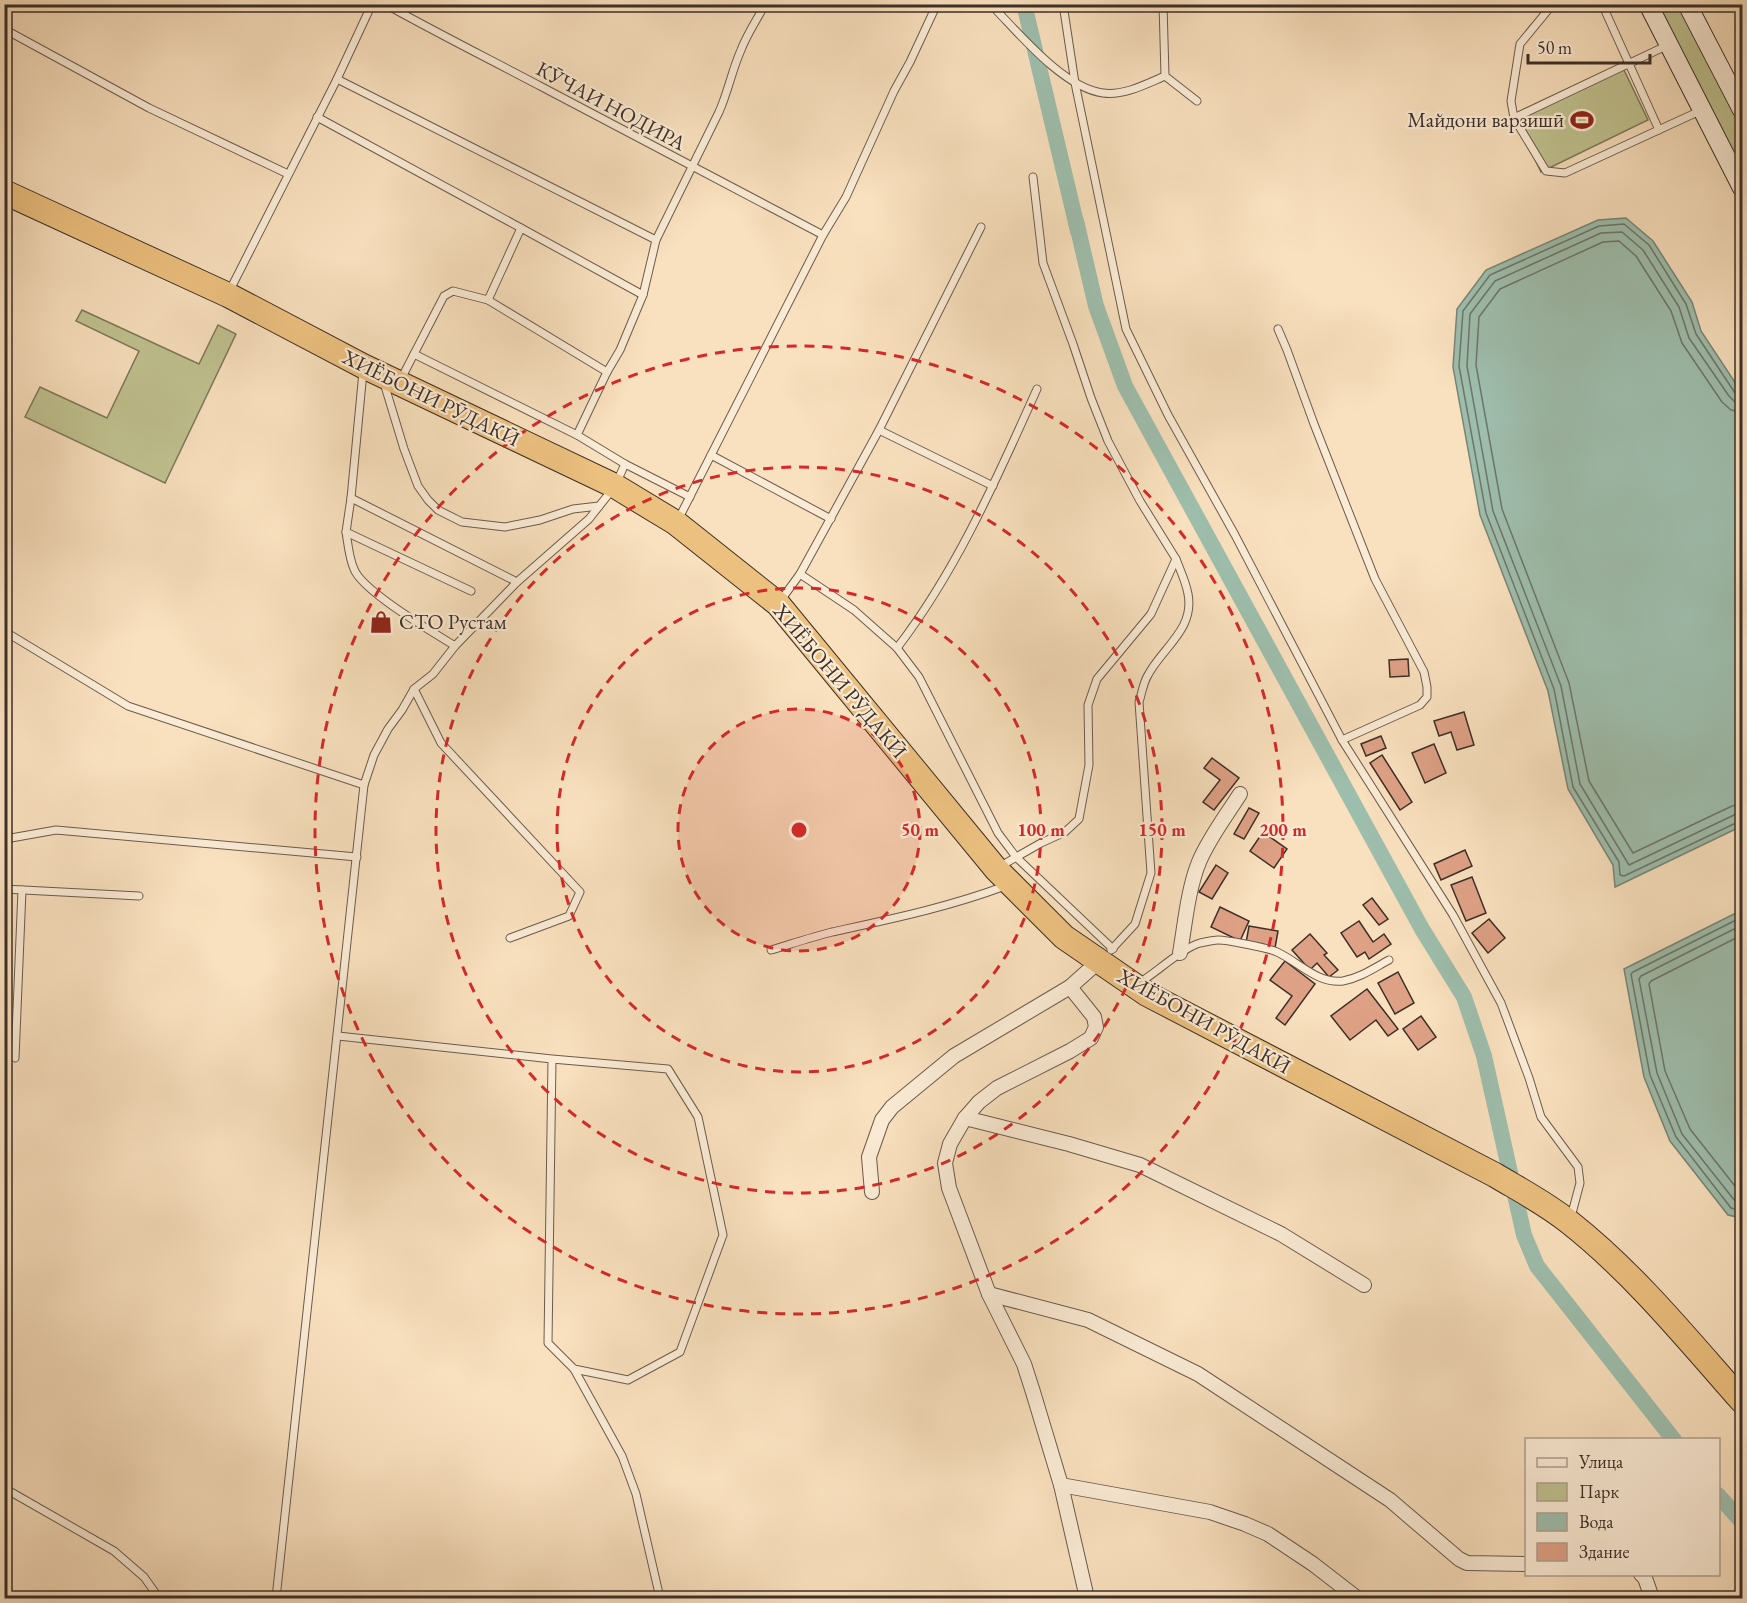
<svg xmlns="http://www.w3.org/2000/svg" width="1747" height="1603" font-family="'EB Garamond',serif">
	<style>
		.green { fill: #c0c290; stroke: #7e785c; stroke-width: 1.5 }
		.water { fill: #9ebead; stroke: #778578; stroke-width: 1.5 }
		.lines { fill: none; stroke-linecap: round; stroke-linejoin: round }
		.shore { stroke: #6d766a; stroke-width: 1.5 }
		.canal { stroke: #9ebead; stroke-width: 16 }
		.building { fill: #dfa186; stroke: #3c2f28; stroke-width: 1.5 }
		.lane-casing { stroke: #6b5b4e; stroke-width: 9 }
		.street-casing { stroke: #6b5b4e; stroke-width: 16 }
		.secondary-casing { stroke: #3c2f28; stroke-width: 20 }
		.highway-casing { stroke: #3c2f28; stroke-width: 26 }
		.lane { stroke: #fbebd5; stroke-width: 7 }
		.street { stroke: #fbebd5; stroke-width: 14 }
		.secondary { stroke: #fbebd5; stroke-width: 18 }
		.highway { stroke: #ecc07f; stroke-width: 24 }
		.ring { fill: none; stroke: #d62828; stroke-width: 3; stroke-dasharray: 10 8 }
		.labels { text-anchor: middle; stroke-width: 4.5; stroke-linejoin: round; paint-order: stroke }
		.street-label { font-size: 21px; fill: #3c2f28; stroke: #fbebd5 }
		.poi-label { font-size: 21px; fill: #3c2f28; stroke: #fbebd5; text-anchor: end }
		.centre { fill: #d62828; stroke: #fbebd5; stroke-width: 3 }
		.ring-label { font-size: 18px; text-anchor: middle; font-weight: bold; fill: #d62828; stroke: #fbebd5; stroke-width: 4.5; stroke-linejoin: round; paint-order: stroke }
	</style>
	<rect width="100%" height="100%" fill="#f9e0be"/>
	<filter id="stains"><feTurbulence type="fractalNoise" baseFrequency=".00333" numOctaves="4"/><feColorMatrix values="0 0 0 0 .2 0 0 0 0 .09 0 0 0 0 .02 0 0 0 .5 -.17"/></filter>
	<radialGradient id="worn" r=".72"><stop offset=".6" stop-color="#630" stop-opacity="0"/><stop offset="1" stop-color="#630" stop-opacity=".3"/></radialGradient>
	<g class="green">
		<polygon points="1656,5 1687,5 1742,110 1742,171"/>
		<polygon points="1623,68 1648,120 1541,172 1516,120"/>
		<polygon points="82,310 199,364 218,325 236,334 165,483 25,417 40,387 107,418 139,351 76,321"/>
	</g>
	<g class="water">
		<polygon points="1626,218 1653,241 1692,302 1701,331 1742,393 1742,826 1615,887 1613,865 1568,789 1548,691 1480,515 1453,367 1457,309 1486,270 1598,220"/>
		<polygon points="1742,910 1742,1218 1728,1215 1670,1141 1644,1077 1624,969"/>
	</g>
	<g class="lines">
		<g class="shore">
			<polyline points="1742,395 1735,393 1696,334 1686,304 1649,245 1624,224 1599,226 1490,275 1463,311 1459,366 1486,513 1554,689 1573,787 1619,862 1620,875 1624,876 1738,822 1742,821"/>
			<polyline points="1742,403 1735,402 1729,396 1689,338 1679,307 1643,250 1622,232 1601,233 1495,281 1470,314 1467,366 1493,511 1561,686 1580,784 1629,865 1734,815 1742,813"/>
			<polyline points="1742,412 1731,410 1722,402 1682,343 1671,311 1636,256 1619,241 1603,242 1500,289 1479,317 1476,365 1502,509 1569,683 1589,781 1633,853 1732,806 1742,804"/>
			<polyline points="1742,917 1633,972 1631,974 1650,1075 1676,1137 1731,1208 1742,1211"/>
			<polyline points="1742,925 1641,976 1639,979 1657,1073 1682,1134 1735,1201 1742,1204"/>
			<polyline points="1742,935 1651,981 1649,984 1665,1071 1690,1129 1742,1195"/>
		</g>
		<g class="canal">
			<polyline points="1024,4 1078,231"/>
			<polyline points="1076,221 1096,306 1125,386 1422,929 1464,997 1484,1056 1524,1235 1537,1266 1674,1440"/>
			<polyline points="1718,1495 1742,1522"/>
		</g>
	</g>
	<g class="building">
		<polygon points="1408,659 1409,676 1390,677 1389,660"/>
		<polygon points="1464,712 1474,745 1457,750 1451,732 1439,736 1434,721"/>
		<polygon points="1381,736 1386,748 1366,756 1361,744"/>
		<polygon points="1434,744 1446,773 1425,783 1412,753"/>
		<polygon points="1382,755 1412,802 1400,810 1370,763"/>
		<polygon points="1212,758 1239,778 1214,810 1203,802 1220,780 1204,768"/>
		<polygon points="1249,808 1259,813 1244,839 1234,834"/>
		<polygon points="1263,832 1287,849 1274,868 1250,851"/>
		<polygon points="1465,850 1472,866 1441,880 1434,864"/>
		<polygon points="1216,865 1228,873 1212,899 1199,892"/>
		<polygon points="1472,877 1486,913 1466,921 1451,885"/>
		<polygon points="1372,898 1388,919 1379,925 1363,905"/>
		<polygon points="1220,907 1249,921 1240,941 1211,927"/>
		<polygon points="1489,919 1505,938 1488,953 1472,933"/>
		<polygon points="1359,921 1373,942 1384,934 1391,944 1369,959 1365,952 1357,957 1341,933"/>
		<polygon points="1249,926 1278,931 1275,948 1246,943"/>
		<polygon points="1310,934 1327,953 1324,955 1338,970 1329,977 1317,963 1310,970 1292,950"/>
		<polygon points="1285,961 1315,984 1285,1025 1276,1018 1292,996 1270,980"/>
		<polygon points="1398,972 1414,1003 1395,1014 1378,983"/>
		<polygon points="1367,989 1398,1029 1388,1036 1376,1020 1350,1040 1331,1016"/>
		<polygon points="1421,1016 1436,1037 1418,1050 1403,1029"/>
	</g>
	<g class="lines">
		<g class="lane-casing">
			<g id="lane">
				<path d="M385 4C437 33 489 59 542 87 636 136 729 186 823 235"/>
				<path d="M994 4 997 11C1022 37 1065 88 1103 93 1124 96 1146 84 1165 76"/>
				<polyline points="1063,4 1075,83 1126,329 1168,415 1235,535 1342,740 1453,915 1501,1003 1529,1078 1541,1117 1578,1167 1580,1183 1571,1217"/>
				<polyline points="1163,4 1165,76 1197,101"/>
				<polyline points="1553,4 1520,44 1511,101 1514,118 1546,171 1565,173 1702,110"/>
				<polyline points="1602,4 1659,130"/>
				<polyline points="4,29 149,108 288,174"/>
				<polyline points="337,79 656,240"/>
				<polyline points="317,117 521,228 488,300 453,291 444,296 400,381"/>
				<polyline points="1514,118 1668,45"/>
				<polyline points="521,228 643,295"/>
				<polyline points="230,290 337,79 372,4"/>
				<polyline points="1278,329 1287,350 1314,424 1375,579 1424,672 1427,687 1427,697 1420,705 1342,740"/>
				<polyline points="414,354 577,435"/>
				<polyline points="363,372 351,498 346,532 471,591"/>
				<path d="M607 372 620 350 643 295 656 240 719 112C728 92 732 70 741 50 747 34 757 20 765 4"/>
				<polyline points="384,383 404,449 418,486 428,500 438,510 462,522 505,527 540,520 573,509 599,506"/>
				<polyline points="879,430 993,486"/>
				<polyline points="711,455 831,519"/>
				<polyline points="625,464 690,497"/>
				<polyline points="351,498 517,582"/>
				<polyline points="679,518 823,235 846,197 894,91 910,62 937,4"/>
				<path d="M346 532C348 544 349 558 354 569 362 591 433 632 455 646"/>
				<polyline points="800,574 854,610 897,648 919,677 998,833 1016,857 1113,949"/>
				<polyline points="781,600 800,574 879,430 981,227"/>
				<polyline points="4,631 128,706 364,785"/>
				<path d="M897 648C957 570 997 478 1037 389"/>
				<polyline points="414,689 441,743 580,892 569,916 510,938"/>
				<polyline points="4,846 11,838 56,830 357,857"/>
				<polyline points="999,867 1041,843 1065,832 1079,819 1089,765 1088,705 1097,679 1151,614 1176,559 1140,501 1108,441 1091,398 1073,344 1043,263 1033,177"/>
				<polyline points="4,889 139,896"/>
				<path d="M771 950C791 944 812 937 832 932 891 919 949 907 1005 886"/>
				<path d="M1111 950 1135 924 1151 873 1139 702C1142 693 1143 683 1148 675 1162 648 1195 629 1188 594 1186 582 1180 570 1176 559"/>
				<path d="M1139 983C1156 973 1182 948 1200 943 1206 942 1213 940 1218 940 1227 940 1269 948 1277 952 1299 962 1317 984 1343 981 1360 978 1374 968 1389 960"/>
				<polyline points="338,1036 552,1059 668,1069 698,1117 723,1235 680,1352 628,1380 574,1369 548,1343 552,1059"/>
				<polyline points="15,1058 22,890"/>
				<polyline points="574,1369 622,1456 636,1494 660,1598"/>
				<polyline points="4,1488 114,1551 144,1577 159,1598"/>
				<polyline points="276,1598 364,785 374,755 388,729 402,710 414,689 433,674 455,646 517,582 589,519 615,486 625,464 577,435 607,372 488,300"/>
			</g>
		</g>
		<g class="street-casing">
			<g id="street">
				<path d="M1180 953C1185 924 1188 889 1199 862 1209 838 1226 816 1240 794"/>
				<polyline points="1070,987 1094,1017 1096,1027 1091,1038 1070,1051 997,1088 979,1102 965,1118 950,1144 945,1163 949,1188 989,1294 1024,1364 1033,1392 1061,1485 1087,1598"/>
				<polyline points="965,1118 1069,1144 1140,1165 1281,1234 1364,1285"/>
				<polyline points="872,1192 869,1157 882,1120 892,1107 954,1056 1070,987 1098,962"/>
				<polyline points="989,1294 1088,1320 1198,1374 1390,1500 1459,1559 1467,1563 1526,1564"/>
				<polyline points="1061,1485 1210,1512 1245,1524 1268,1534 1313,1564 1357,1598"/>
				<polyline points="1641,1574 1645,1578 1652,1598"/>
			</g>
		</g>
		<g class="secondary-casing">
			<g id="secondary">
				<polyline points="1648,4 1742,188"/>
				<polyline points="1687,4 1742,110"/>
			</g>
		</g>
		<g class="highway-casing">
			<path id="highway" d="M4 192 228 295 363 366 615 486 676 523 778 604 996 869 1064 937 1147 994 1495 1175C1520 1190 1547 1204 1569 1222 1634 1273 1688 1340 1742 1401"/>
		</g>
		<use href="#lane" class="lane"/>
		<use href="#street" class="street"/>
		<use href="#secondary" class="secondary"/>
		<use href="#highway" class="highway"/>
	</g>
	<circle cx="799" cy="830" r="121" fill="#d62828" fill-opacity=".12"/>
	<g class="ring">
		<circle cx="799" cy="830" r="121"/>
		<circle cx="799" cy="830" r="242"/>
		<circle cx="799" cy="830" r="363"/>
		<circle cx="799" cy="830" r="484"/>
	</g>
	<defs>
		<g id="stadium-bare" transform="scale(1.8)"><path d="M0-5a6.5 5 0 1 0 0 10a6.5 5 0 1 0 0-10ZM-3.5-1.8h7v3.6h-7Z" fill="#8f2418" stroke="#fbebd5" stroke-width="2.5" paint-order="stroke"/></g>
		<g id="shop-bare" transform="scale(1.8)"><path d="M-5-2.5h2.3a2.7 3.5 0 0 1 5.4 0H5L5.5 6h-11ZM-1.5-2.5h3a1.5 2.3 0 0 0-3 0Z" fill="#8f2418" stroke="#fbebd5" stroke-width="2.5" paint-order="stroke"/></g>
	</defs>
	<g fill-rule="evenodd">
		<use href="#stadium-bare" x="1582" y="120"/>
		<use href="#shop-bare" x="381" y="622"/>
	</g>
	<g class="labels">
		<g class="street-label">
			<text transform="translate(611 106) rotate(28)" y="7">КӮЧАИ НОДИРА</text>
			<text transform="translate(431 398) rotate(26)" y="7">ХИЁБОНИ РӮДАКӢ</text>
			<text transform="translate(840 681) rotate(50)" y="7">ХИЁБОНИ РӮДАКӢ</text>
			<text transform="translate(1204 1021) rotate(29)" y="7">ХИЁБОНИ РӮДАКӢ</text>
		</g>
		<g class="poi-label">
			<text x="1564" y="127">Майдони варзишӣ</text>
			<text x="399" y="629" text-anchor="start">СТО Рустам</text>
		</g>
	</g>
	<circle cx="799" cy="830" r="9" class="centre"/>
	<g class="ring-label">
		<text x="920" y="836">50 m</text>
		<text x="1041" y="836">100 m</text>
		<text x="1162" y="836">150 m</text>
		<text x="1283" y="836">200 m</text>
	</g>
	<rect width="1747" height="1603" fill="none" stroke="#f9e0be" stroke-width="24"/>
	<rect x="6" y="6" width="1735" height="1591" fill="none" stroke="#3c2f28" stroke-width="3"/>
	<rect x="12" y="12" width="1723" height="1579" fill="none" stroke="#3c2f28" stroke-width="1.5"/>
	<rect x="1525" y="1438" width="195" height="138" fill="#fbebd5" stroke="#afa090" stroke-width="1.5"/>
	<rect x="1537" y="1458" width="30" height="9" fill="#fbebd5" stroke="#afa090" stroke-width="1.5"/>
	<text x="1579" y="1468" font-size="18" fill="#3c2f28">Улица</text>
	<rect x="1537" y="1483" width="30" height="18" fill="#c0c290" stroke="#afa090" stroke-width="1.5"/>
	<text x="1579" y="1498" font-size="18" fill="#3c2f28">Парк</text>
	<rect x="1537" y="1513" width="30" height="18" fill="#9ebead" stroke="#afa090" stroke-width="1.5"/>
	<text x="1579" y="1528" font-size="18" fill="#3c2f28">Вода</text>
	<rect x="1537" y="1543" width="30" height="18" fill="#dfa186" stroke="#afa090" stroke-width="1.5"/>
	<text x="1579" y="1558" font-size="18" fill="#3c2f28">Здание</text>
	<path d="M1528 54v9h122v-9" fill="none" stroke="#3c2f28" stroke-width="3"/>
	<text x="1537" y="54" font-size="18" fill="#3c2f28" stroke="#fbebd5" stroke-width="4.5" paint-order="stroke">50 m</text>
	<rect width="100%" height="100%" filter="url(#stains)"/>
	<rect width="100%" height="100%" fill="url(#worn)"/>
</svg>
